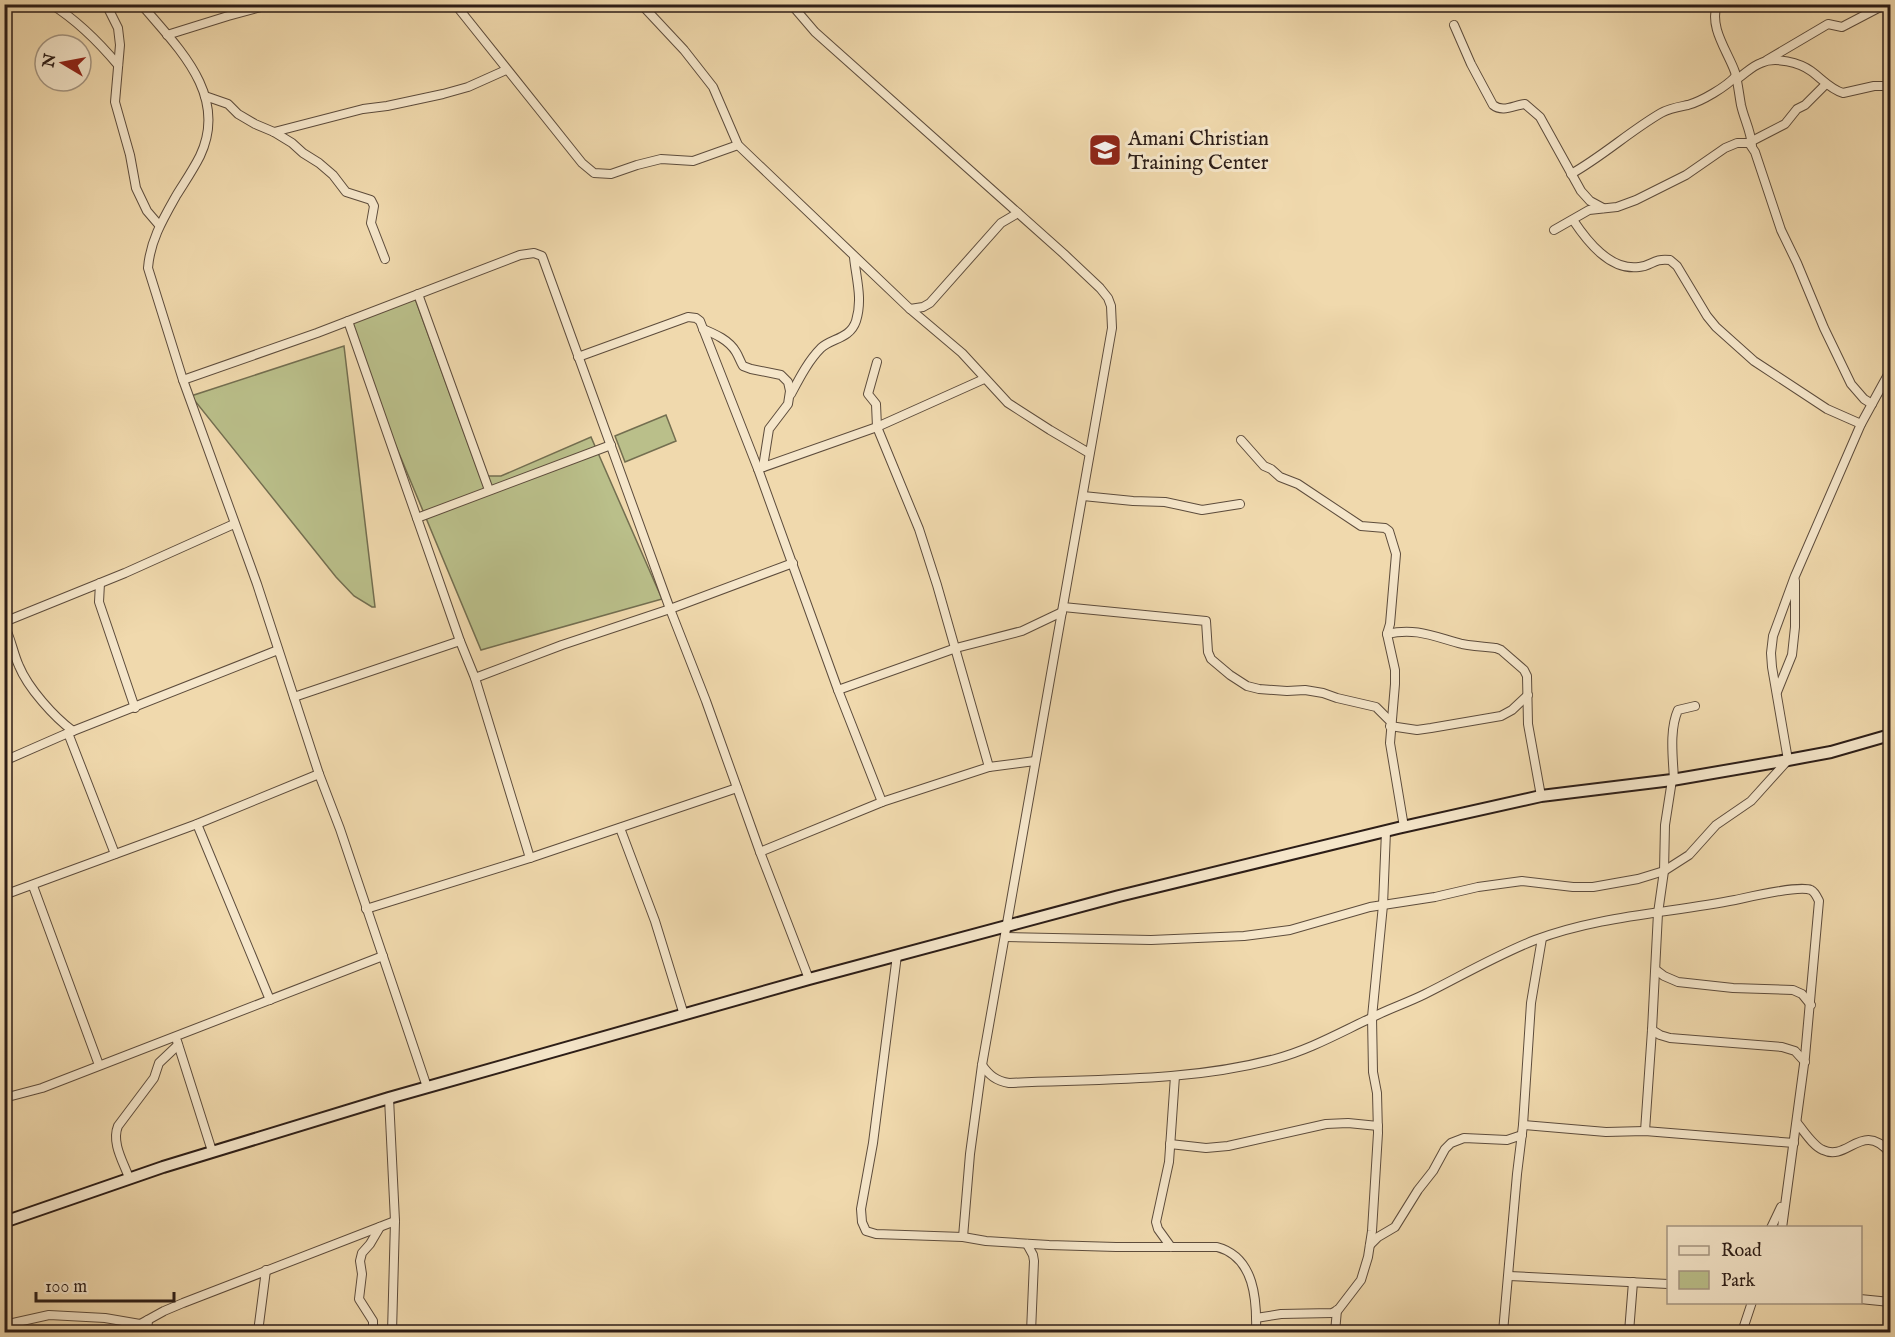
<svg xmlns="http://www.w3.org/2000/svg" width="1895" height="1337" font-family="'IM FELL English',serif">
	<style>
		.green { fill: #babf8a; stroke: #736e50; stroke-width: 1.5 }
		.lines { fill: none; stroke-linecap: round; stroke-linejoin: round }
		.street-casing { stroke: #5d4c3c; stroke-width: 10 }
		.secondary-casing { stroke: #2c1d17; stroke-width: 14 }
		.street { stroke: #f5e6ca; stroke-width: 8 }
		.secondary { stroke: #f5e6ca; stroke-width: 10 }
		.labels { text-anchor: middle; stroke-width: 6; stroke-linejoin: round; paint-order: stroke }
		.poi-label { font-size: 21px; fill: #2c1d17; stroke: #f5e6ca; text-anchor: start }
	</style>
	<rect width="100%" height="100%" fill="#f0d9ad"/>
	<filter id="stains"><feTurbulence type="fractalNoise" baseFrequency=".00333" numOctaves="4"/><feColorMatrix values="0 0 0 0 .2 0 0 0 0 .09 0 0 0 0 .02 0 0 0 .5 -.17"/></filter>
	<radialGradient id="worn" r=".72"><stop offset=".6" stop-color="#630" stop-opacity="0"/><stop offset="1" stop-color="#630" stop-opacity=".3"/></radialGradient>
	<g class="green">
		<polygon points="413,293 480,476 501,476 591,437 662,599 481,650 343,319"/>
		<polygon points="344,346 375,607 372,607 354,596 336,577 191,396"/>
		<polygon points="666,415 676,441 625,462 615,436"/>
	</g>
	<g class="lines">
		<g class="street-casing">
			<g id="street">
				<path d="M51 4C78 21 98 41 118 65"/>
				<polyline points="106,4 118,28 120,45 115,102 130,155 136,188 147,211 159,225"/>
				<path d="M141 4C178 48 229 95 200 156 193 170 184 183 176 196 163 219 150 241 148 268L183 380 257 584 319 774 340 829 427 1087"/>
				<polyline points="455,4 582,163 594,173 611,174 637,165 661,159 693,161 738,145"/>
				<polyline points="641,4 684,50 713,87 738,145 910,309 962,353 1008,403 1050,430 1089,453"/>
				<polyline points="791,4 815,32 1064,254 1100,288 1108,298 1111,306 1112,328 982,1065 970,1154 963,1237"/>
				<path d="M1717 4C1709 28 1727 50 1735 72 1738 83 1739 94 1741 105 1744 119 1751 131 1752 146"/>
				<polyline points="1890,21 1889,30 1890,47"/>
				<path d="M1454 25 1471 64 1493 105C1503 113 1514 105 1525 104L1540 117 1581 191 1590 201 1603 208"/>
				<polyline points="167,35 228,16 272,4"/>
				<polyline points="1767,60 1828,24 1842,27 1886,4"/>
				<path d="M1737 79C1745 74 1752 66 1761 63 1775 56 1800 63 1811 71 1822 79 1830 89 1843 93L1874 86H1890"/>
				<polyline points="205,96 228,104 238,114 255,124 274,132 292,143 303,153 319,163 333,175 346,192 371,200 374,206 371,223 385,259"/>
				<polyline points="274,132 363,109 387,106 443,94 468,87 506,70"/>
				<polyline points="1752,141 1785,124 1797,109 1805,105 1826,84"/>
				<path d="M1571 174C1603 156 1630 131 1661 113 1670 108 1678 107 1688 105 1702 101 1726 87 1736 76"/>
				<path d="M1573 220C1587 241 1610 271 1639 267 1652 266 1653 258 1670 260L1677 266 1707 316 1716 327 1754 361 1827 409 1861 424"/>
				<polyline points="1554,230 1589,210 1617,207 1636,200 1686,175 1725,148 1737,143 1749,143 1755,152 1781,230 1797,263 1824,328 1851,384 1864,399 1872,404"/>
				<polyline points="418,294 489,490"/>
				<polyline points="910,309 923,307 930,303 1001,223 1018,213"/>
				<polyline points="348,321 460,641 475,678 530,858"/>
				<path d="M703 329C715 334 729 340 736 352 739 357 740 361 743 366L751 369 781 375 788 382 790 391 788 404 769 429 763 467"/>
				<polyline points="578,357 688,317 696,318 700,321 758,469 838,690 882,802"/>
				<polyline points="877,362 868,394 876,404 877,427 919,529 937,585 989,767"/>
				<polyline points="183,380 317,333 520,255 534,253 542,256 670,609 706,701 760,852 809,979"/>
				<path d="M791 394C799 379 808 361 821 348 832 338 850 339 856 321 863 299 856 278 854 257"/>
				<polyline points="1241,440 1264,466 1271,469 1280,477 1298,484 1361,526 1385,528 1389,531 1396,554 1390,624 1387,634 1395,670 1395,684 1390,743 1404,827"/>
				<polyline points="758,469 877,427 984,379"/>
				<polyline points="1083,496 1133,501 1165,502 1202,510 1240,504"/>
				<polyline points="417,518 611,445"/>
				<polyline points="100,583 99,602 135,708"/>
				<polyline points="1063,607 1206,621 1208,652 1211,659 1230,675 1247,686 1259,689 1287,691 1305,690 1323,693 1337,698 1376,707 1391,722"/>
				<polyline points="4,622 125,573 234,524"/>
				<path d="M4 625C11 638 13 653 19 666 28 688 54 717 73 731"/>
				<path d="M1387 634C1416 627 1435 637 1462 644 1473 646 1485 647 1496 648L1501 650 1524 670 1527 676 1528 724 1541 796"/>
				<polyline points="475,678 562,645 670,609 793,563"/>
				<polyline points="838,690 956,648 1022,631 1062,612"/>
				<polyline points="1777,692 1792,655 1795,627 1795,581"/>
				<polyline points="294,697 460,641"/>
				<polyline points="1390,726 1417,730 1431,728 1501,716 1512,710 1528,695"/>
				<polyline points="68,733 115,854"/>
				<polyline points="4,761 68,733 278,650"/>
				<path d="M1674 780C1673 758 1669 730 1678 710L1695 706"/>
				<polyline points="197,824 270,1000"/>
				<polyline points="620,828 655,921 684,1015"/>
				<polyline points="760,852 882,802 989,767 1035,761"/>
				<polyline points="33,886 99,1065"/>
				<polyline points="4,895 197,824 319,774"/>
				<polyline points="366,909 530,858 737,788"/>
				<polyline points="1005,937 1151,940 1244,936 1290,930 1370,907 1435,897 1478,887 1522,881 1573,887 1593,887 1638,879 1664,871 1689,855 1716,825 1751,801 1788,760 1772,667 1771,653 1773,636 1795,576 1861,424 1890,371"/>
				<path d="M897 955 873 1143 861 1209 862 1222 866 1231 876 1234 963 1237 986 1241 1049 1245 1116 1247H1217C1255 1257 1257 1301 1256 1332"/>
				<polyline points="1656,970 1664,976 1678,982 1733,988 1793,990 1802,994 1811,1005"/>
				<polyline points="1652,1030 1660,1035 1670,1038 1782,1047 1795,1051 1805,1062"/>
				<polyline points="177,1041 212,1151"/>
				<path d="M982 1065C989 1075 996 1081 1009 1083 1098 1079 1188 1082 1275 1059 1309 1050 1339 1033 1371 1018 1388 1009 1407 1003 1425 994 1461 976 1497 955 1535 940 1598 916 1668 913 1735 900 1749 897 1799 885 1811 890 1815 892 1817 897 1819 901L1805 1057 1782 1228"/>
				<polyline points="4,1098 42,1088 383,956"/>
				<polyline points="389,1098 395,1221 392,1332"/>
				<path d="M1797 1123C1804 1131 1813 1146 1823 1150 1848 1162 1862 1120 1890 1153"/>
				<polyline points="1523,1125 1606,1132 1645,1131 1794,1143"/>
				<polyline points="1645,1131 1652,1030 1658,913 1664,871 1665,825 1672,780"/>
				<polyline points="1170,1144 1206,1148 1228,1146 1326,1124 1348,1123 1378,1126"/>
				<path d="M129 1178C124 1163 111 1143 118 1126L154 1078 159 1063 178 1045"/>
				<polyline points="1771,1228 1781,1207"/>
				<polyline points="1027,1244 1033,1255 1034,1261 1031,1332"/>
				<polyline points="1370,1245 1378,1237 1395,1227 1418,1190 1433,1171 1445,1149 1451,1143 1464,1138 1507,1140 1522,1135"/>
				<polyline points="1171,1247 1158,1229 1156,1222 1169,1162 1175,1076"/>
				<polyline points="1509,1276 1668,1284"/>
				<polyline points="1860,1299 1890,1302"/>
				<polyline points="1256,1318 1281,1314 1332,1313 1338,1310 1361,1280 1368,1257 1372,1231 1378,1133 1377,1093 1373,1072 1372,1017 1383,905 1386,831"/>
				<polyline points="4,1325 49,1315 105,1318 140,1324"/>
				<polyline points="126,1332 164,1311 183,1303 395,1221"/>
				<polyline points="147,1332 148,1320"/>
				<polyline points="258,1332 266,1270"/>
				<polyline points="373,1332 373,1321 359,1299 362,1274 360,1261 362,1253 370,1244 380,1227"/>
				<polyline points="1335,1332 1337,1310"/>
				<polyline points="1503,1332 1517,1174 1523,1125 1531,1003 1542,938"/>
				<polyline points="1629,1332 1633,1282"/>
				<polyline points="1742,1332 1752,1302"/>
			</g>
		</g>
		<g class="secondary-casing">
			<polyline id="secondary" points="4,1222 163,1167 389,1098 809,979 1119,896 1398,828 1541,796 1672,780 1788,760 1831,752 1890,735"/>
		</g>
		<use href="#street" class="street"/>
		<use href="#secondary" class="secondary"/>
	</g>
	<defs>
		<g id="university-square" transform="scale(1.725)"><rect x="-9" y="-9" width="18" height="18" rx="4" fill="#8f2418" stroke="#f5e6ca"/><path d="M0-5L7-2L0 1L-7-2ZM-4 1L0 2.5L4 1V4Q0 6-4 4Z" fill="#fff"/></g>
	</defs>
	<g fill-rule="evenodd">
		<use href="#university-square" x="1105" y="150"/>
	</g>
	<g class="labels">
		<g class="poi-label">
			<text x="1128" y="145">Amani Christian<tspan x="1128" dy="24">Training Center</tspan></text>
		</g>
	</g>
	<rect width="1895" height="1337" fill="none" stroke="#f0d9ad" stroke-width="24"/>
	<rect x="6" y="6" width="1883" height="1325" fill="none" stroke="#2c1d17" stroke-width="3"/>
	<rect x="12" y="12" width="1871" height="1313" fill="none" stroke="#2c1d17" stroke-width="1.5"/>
	<rect x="1667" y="1226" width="195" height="78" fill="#f5e6ca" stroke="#a59682" stroke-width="1.5"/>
	<rect x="1679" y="1246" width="30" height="9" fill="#f5e6ca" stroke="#a59682" stroke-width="1.5"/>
	<text x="1721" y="1256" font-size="18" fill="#2c1d17">Road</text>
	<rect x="1679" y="1271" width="30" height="18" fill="#babf8a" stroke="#a59682" stroke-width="1.5"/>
	<text x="1721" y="1286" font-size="18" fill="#2c1d17">Park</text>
	<g transform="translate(63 63) rotate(280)"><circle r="28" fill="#f5e6ca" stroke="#a59682" stroke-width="1.5"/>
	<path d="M0-4.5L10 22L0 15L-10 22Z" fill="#8f2418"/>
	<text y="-9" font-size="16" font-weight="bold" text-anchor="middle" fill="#2c1d17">N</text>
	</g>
	<path d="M36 1292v9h138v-9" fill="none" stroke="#2c1d17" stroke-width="3"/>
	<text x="45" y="1292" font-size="18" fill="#2c1d17" stroke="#f5e6ca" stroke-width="4.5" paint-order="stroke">100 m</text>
	<rect width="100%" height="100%" filter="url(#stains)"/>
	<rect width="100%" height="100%" fill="url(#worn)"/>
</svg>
